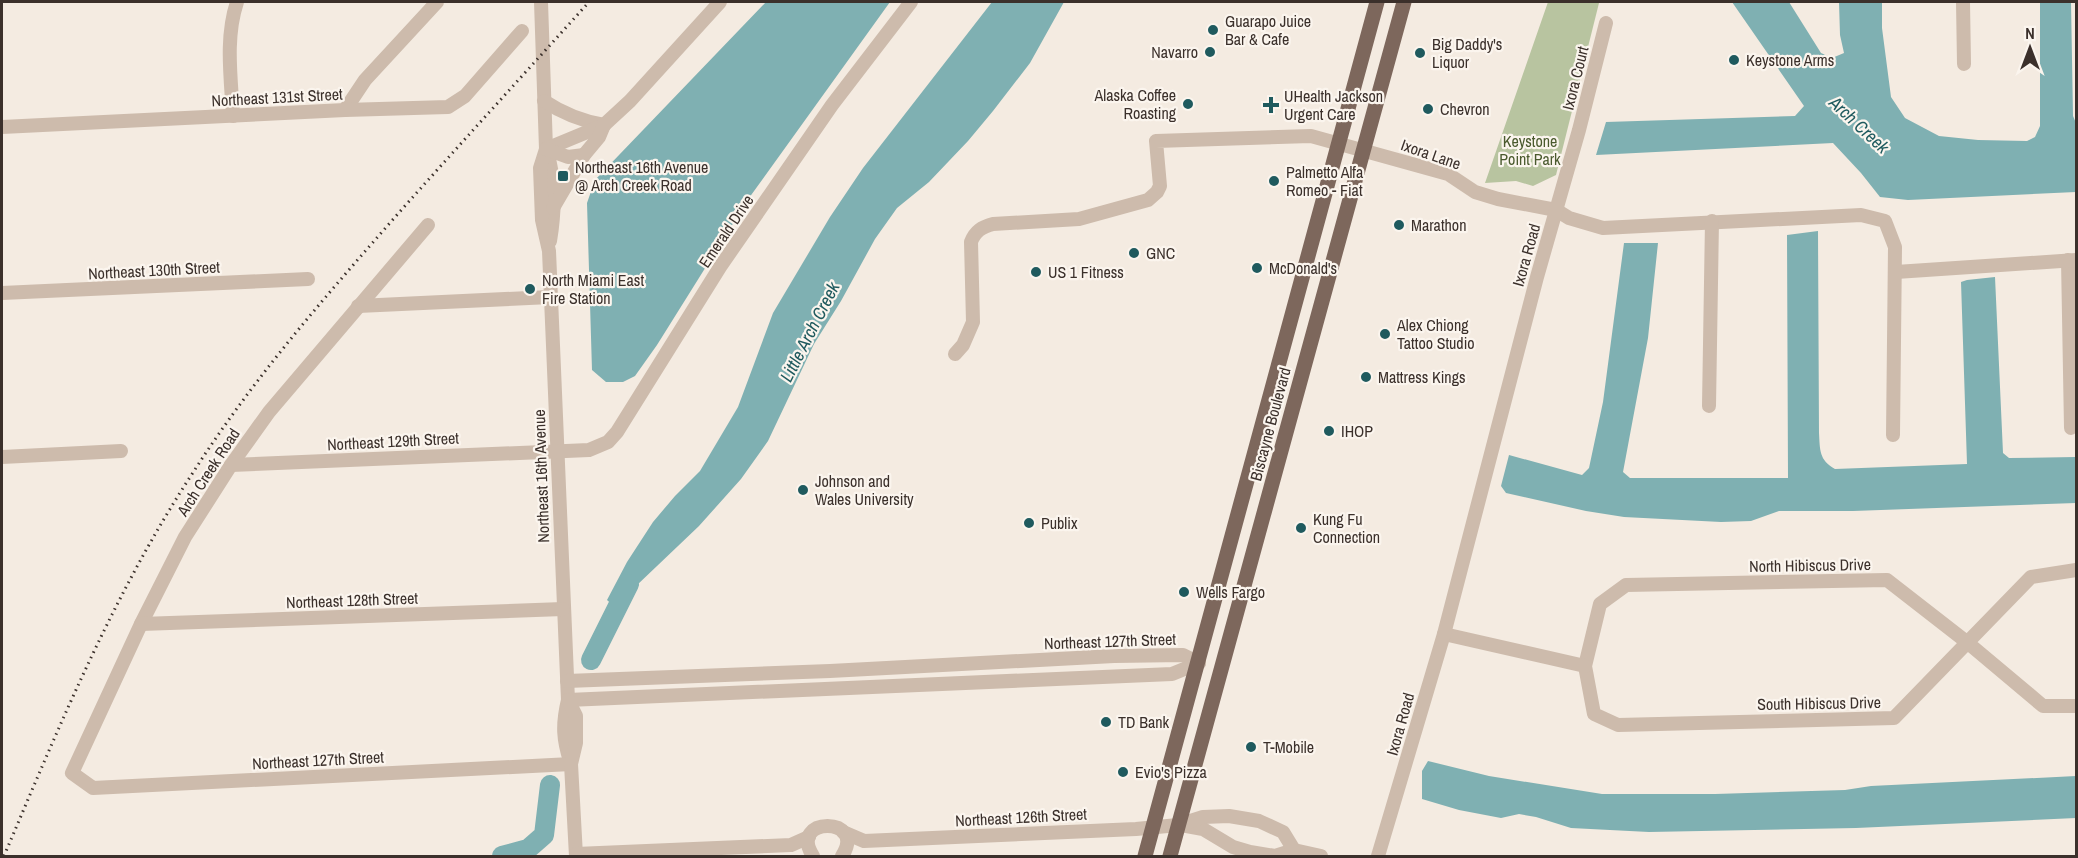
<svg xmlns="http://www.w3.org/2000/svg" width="2078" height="858" font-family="'Archivo Narrow',sans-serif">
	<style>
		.green { fill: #b8c4a0 }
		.water { fill: #7fb0b2 }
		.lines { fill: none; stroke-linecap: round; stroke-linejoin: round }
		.river { stroke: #7fb0b2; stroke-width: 20 }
		.minor { stroke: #cdbbac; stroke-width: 14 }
		.major { stroke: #7d675c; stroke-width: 15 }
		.rail { stroke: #3b302b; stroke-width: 3; stroke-dasharray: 1.5 4.5; stroke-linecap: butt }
		.poi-dot { fill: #1f5a5e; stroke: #fbf5ee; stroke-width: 2 }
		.labels { text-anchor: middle; stroke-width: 4.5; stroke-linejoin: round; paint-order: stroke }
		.poi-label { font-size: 16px; fill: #3b302b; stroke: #fbf5ee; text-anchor: start }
		.street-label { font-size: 16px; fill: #3b302b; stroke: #fbf5ee }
		.park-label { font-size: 16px; fill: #4a5a2e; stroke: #fbf5ee }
		.water-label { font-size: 18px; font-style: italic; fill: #1f5a5e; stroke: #fbf5ee }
	</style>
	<rect width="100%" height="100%" fill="#f4ebe1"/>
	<polygon class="green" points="1548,2 1599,3 1556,175 1533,186 1516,181 1485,183"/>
	<g class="water">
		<polygon points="766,2 890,2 749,198 657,345 635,376 623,382 606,382 592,370 587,203 595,180"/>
		<polygon points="992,2 1064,2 1030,63 993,111 968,141 929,182 897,208 875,239 841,301 814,344 768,441 741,479 699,526 636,586 618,610 607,600 627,562 653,522 675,496 700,471 738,407 773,313 830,217 863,168"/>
		<polygon points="1732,2 1789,2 1821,53 1832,58 1844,53 1840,35 1839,2 1882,2 1882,28 1891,97 1905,118 1939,136 1978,140 2027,141 2035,137 2040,126 2040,2 2071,2 2073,116 2076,123 2076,192 1908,200 1880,197 1861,173 1833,143 1596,155 1606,122 1795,116 1804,106"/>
		<path d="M1818 231 1819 433C1820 450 1819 460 1835 469L1967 464 1961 282 1967 280 1995 277 2003 453 2009 458 2076 457V503L1853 511H1779L1751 521 1721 522 1624 517 1586 511 1506 493 1501 486 1509 455 1582 475 1589 468 1603 402 1624 243H1658L1648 338 1623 472 1630 478H1788L1787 235Z"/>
		<polygon points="1428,761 1489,776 1602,794 1715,794 1845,790 1871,786 2076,776 2076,818 1856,828 1649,832 1571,828 1536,817 1519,814 1501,818 1459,810 1422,799 1422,771"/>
	</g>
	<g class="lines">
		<g class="river">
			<polyline points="591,660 629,584"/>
			<polyline points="502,856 528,849 544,835 550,785"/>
		</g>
		<g class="minor">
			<path d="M541 2 546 149C556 178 555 211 550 241"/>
			<polyline points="1963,2 1964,64"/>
			<path d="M544 101C562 113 582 121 604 125"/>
			<polyline points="345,110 365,80 437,2"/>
			<path d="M233 116C231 78 225 38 237 2"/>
			<polyline points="2,127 345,110 448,107 465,96 522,31"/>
			<path d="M546 149 540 168 542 220 549 251 568 700C562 725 563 740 571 764"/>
			<polyline points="546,149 604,125 630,101 720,2"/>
			<polyline points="546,149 568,157 584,155"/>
			<polyline points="553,208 584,155 599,137 604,125"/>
			<polyline points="428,225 269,412 231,465 185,537 141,624 72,773 93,788 571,764"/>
			<polyline points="2068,260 2071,428"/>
			<polyline points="1896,272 2076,260"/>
			<polyline points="2,293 308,279"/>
			<polyline points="358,306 550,297"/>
			<path d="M955 354 963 345 973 322 971 242C975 231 982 227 993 224L1079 219 1148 200 1157 192 1160 186 1156 141 1311 136 1448 174 1475 192 1498 199 1556 210 1569 218 1603 228 1861 215 1885 221 1895 247 1893 435"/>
			<polyline points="1709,406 1712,221"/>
			<polyline points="2,457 121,451"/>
			<polyline points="231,465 589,450 608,442 617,432 720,267 832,105 911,2"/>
			<polyline points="2076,570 2031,577 1894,718 1618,725 1594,714 1585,666 1600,604 1626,585 1887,580 1968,643 2043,706 2076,706"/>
			<polyline points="141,624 563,609"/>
			<polyline points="1444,634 1585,666"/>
			<polyline points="567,681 830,671 1114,656 1183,655 1199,663"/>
			<polyline points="568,700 1172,674 1199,663"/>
			<polyline points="568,700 576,716 576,743 571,764 576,856"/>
			<polyline points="1181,825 1203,829 1233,847 1250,852 1275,856 1294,850 1321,856"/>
			<polyline points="843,832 864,841 1136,829 1178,825 1203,817 1229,816 1259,821 1283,832 1294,850"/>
			<polyline points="576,854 791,845 809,837"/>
			<path d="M813 856C787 816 868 816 842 856"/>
			<polyline points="1378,856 1444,634 1537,277 1579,130 1606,23"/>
		</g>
		<g class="major">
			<polyline points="1145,856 1377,2"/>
			<polyline points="1170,856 1404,2"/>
		</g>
		<path class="rail" d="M4 856C60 724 115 591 194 471 253 379 324 298 396 216 460 144 525 73 589 2"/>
	</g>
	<g class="poi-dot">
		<circle cx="1213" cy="30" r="6"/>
		<circle cx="1210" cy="52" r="6"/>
		<circle cx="1420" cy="53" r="6"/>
		<circle cx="1734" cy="60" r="6"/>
		<circle cx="1188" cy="104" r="6"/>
		<path d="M1268 96h6v6h6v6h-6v6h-6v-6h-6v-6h6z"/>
		<circle cx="1428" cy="109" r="6"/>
		<rect x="557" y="170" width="12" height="12" rx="3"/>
		<circle cx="1274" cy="181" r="6"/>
		<circle cx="1399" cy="225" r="6"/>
		<circle cx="1134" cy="253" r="6"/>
		<circle cx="1257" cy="268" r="6"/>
		<circle cx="1036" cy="272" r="6"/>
		<circle cx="530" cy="289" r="6"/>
		<circle cx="1385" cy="334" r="6"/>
		<circle cx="1366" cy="377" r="6"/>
		<circle cx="1329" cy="431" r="6"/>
		<circle cx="803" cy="490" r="6"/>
		<circle cx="1029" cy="523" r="6"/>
		<circle cx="1301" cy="528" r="6"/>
		<circle cx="1184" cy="592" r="6"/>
		<circle cx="1106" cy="722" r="6"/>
		<circle cx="1251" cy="747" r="6"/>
		<circle cx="1123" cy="772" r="6"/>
	</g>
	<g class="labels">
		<g class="poi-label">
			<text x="1225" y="27">Guarapo Juice<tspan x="1225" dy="18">Bar &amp; Cafe</tspan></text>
			<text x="1432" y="50">Big Daddy's<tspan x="1432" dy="18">Liquor</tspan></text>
			<text x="1198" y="58" text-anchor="end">Navarro</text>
			<text x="1746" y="66">Keystone Arms</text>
			<text x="1176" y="101" text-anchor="end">Alaska Coffee<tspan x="1176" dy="18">Roasting</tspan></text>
			<text x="1284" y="102">UHealth Jackson<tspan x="1284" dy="18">Urgent Care</tspan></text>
			<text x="1440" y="115">Chevron</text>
			<text x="575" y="173">Northeast 16th Avenue<tspan x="575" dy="18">@ Arch Creek Road</tspan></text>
			<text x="1286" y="178">Palmetto Alfa<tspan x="1286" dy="18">Romeo - Fiat</tspan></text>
			<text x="1411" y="231">Marathon</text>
			<text x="1146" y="259">GNC</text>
			<text x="1269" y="274">McDonald's</text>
			<text x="1048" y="278">US 1 Fitness</text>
			<text x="542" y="286">North Miami East<tspan x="542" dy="18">Fire Station</tspan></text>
			<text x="1397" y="331">Alex Chiong<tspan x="1397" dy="18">Tattoo Studio</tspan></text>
			<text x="1378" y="383">Mattress Kings</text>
			<text x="1341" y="437">IHOP</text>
			<text x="815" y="487">Johnson and<tspan x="815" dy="18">Wales University</tspan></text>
			<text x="1313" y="525">Kung Fu<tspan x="1313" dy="18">Connection</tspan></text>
			<text x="1041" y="529">Publix</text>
			<text x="1196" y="598">Wells Fargo</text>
			<text x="1118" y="728">TD Bank</text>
			<text x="1263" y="753">T-Mobile</text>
			<text x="1135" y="778">Evio's Pizza</text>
		</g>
		<g class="street-label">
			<text transform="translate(1575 78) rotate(-76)" y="6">Ixora Court</text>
			<text transform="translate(277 97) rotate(-3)" y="6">Northeast 131st Street</text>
			<text transform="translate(1431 154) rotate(19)" y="6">Ixora Lane</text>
			<text transform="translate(726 231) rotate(-56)" y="6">Emerald Drive</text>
			<text transform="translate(1526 255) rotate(-74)" y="6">Ixora Road</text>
			<text transform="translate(154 270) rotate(-3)" y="6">Northeast 130th Street</text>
			<text transform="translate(1270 424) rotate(-75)" y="6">Biscayne Boulevard</text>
			<text transform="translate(393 441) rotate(-3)" y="6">Northeast 129th Street</text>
			<text transform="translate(208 472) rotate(-57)" y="6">Arch Creek Road</text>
			<text transform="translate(541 476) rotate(-92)" y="6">Northeast 16th Avenue</text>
			<text transform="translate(1810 565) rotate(-1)" y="6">North Hibiscus Drive</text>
			<text transform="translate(352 600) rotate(-2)" y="6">Northeast 128th Street</text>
			<text transform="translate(1110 641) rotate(-2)" y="6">Northeast 127th Street</text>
			<text transform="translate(1819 703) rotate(-1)" y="6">South Hibiscus Drive</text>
			<text transform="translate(1400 724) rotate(-74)" y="6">Ixora Road</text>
			<text transform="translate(318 760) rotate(-3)" y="6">Northeast 127th Street</text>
			<text transform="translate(1021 817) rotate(-3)" y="6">Northeast 126th Street</text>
		</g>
		<g class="park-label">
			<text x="1530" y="147">Keystone<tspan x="1530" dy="18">Point Park</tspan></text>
		</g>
		<g class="water-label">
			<text transform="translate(1859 125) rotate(43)" y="6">Arch Creek</text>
			<text transform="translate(810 332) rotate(-63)" y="6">Little Arch Creek</text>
		</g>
	</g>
	<rect width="2078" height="858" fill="none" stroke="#3b302b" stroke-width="6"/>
	<g transform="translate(2030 48)" stroke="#fbf5ee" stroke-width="4.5" paint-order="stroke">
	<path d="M0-4.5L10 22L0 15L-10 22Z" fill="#3b302b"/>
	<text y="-9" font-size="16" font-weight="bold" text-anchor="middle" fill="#3b302b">N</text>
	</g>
</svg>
